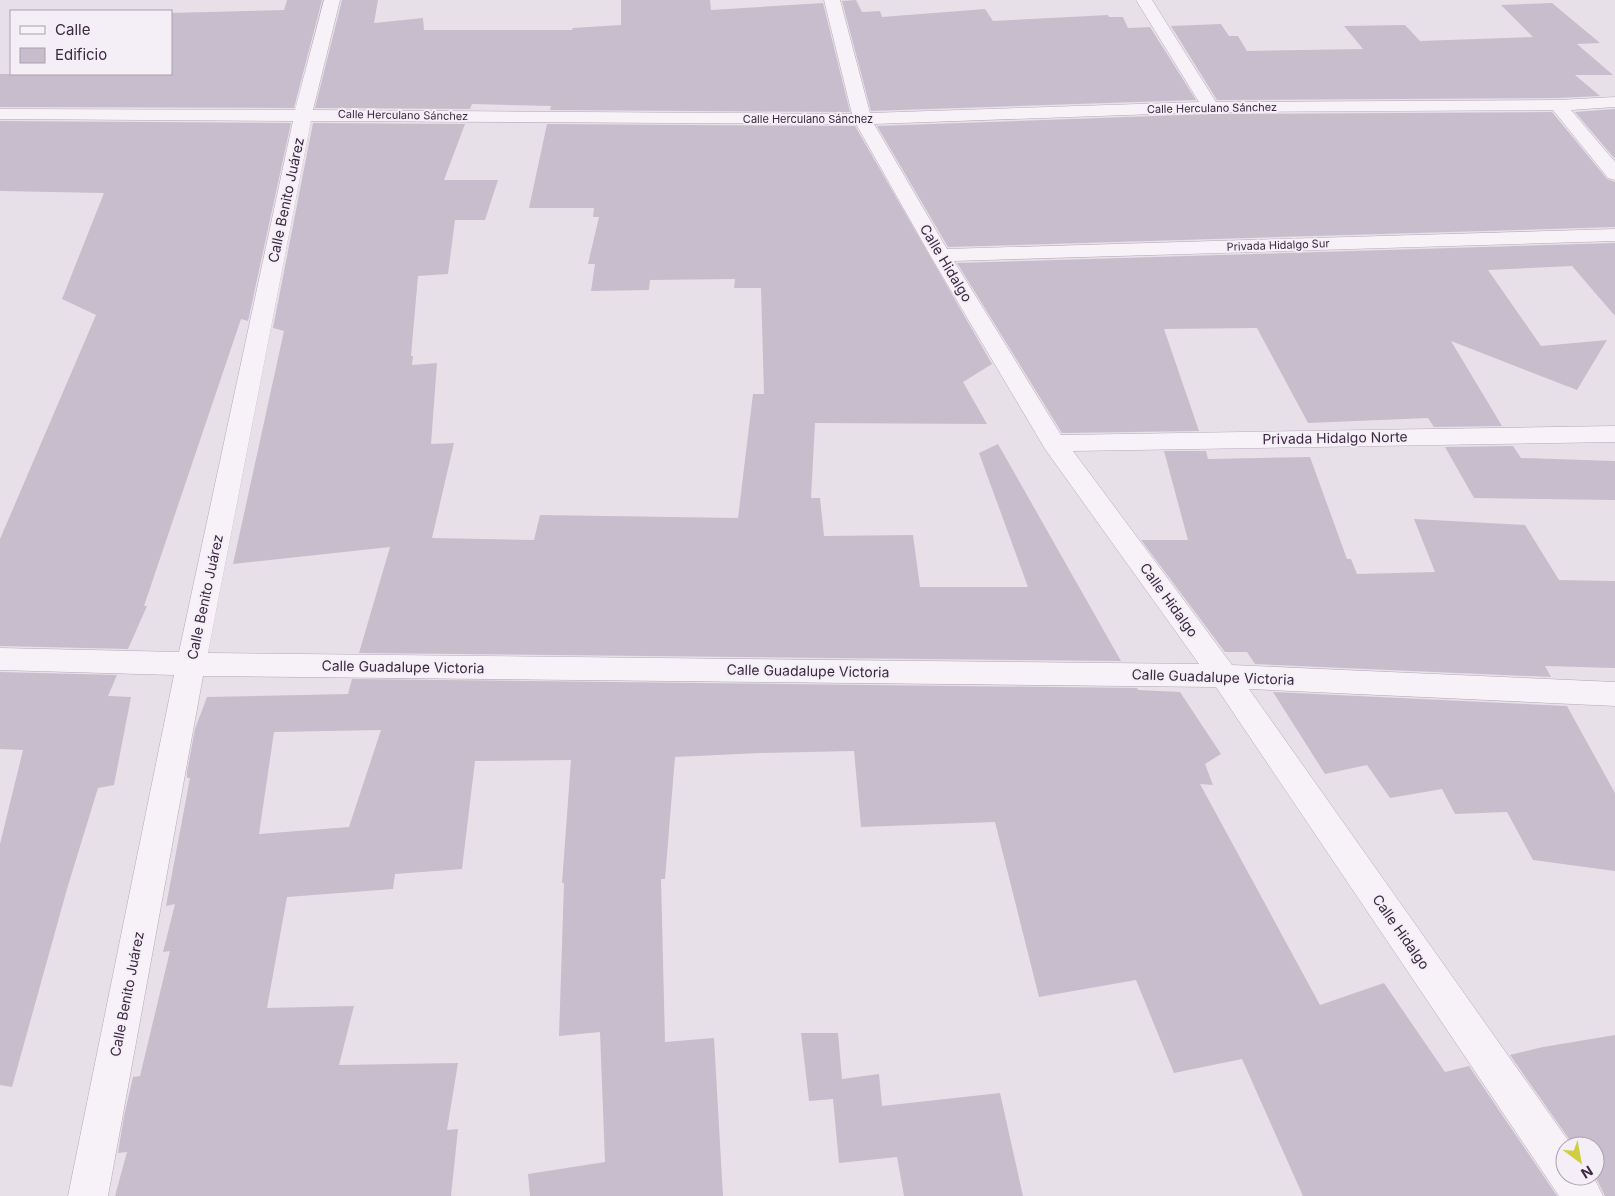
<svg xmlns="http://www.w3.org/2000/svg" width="1615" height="1196" font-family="Inter,sans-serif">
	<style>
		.building { fill: #c8bdcc; fill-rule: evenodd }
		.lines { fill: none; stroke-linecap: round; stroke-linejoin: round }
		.minor-casing { stroke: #b3a9b7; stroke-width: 1 }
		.minor { fill: #f6f2f7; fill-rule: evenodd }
		.labels { text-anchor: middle; stroke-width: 4; stroke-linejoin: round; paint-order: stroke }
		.far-street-label { font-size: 11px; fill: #3b2841; stroke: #f4eff6 }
		.street-label { font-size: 14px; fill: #3b2841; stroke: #f4eff6 }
	</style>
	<rect width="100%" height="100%" fill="#e7e0e9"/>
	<g class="building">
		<polygon points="287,0 322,0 294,108 0,107 0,74 171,74 171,13 284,10"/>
		<polygon points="342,0 378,0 374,23 423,18 424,30 572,30 573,28 621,25 621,0 710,0 711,10 823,3 850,112 550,110 551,106 472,104 470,109 315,108"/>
		<polygon points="856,0 862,12 880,11 882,17 985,9 993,21 1108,15 1109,17 1123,17 1128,28 1150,27 1196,100 871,111 842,1"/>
		<polygon points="1552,3 1600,43 1577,44 1613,75 1575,75 1600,96 1558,98 1217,100 1171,26 1221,24 1229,36 1238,36 1247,51 1363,49 1344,26 1405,25 1420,41 1533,37 1501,5"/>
		<polygon points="1615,109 1615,159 1575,112"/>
		<polygon points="1552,112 1607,179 1615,182 1615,227 948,247 877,126 1211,114"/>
		<polygon points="0,121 291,123 248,321 241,319 144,606 147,606 128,649 0,646 0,539 96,315 62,299 104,193 0,191"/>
		<polygon points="313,123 465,124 444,180 498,180 485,220 455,220 448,274 418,276 411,356 413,356 412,365 437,363 431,444 454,443 432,538 534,540 540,515 738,518 753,394 764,394 761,288 734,288 735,279 650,280 649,290 591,291 595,264 588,264 599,217 593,217 594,208 529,208 547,124 855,126 992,364 963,382 987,424 815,423 811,498 820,498 824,536 913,535 920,587 1028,587 979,453 998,444 1121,661 359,653 390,547 233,564 284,331 273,328"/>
		<polygon points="1615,243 1615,316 1572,266 1488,270 1541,346 1607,340 1577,390 1451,341 1502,426 1434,427 1428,418 1308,423 1257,328 1164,329 1199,431 1062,433 957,263"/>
		<polygon points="1513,446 1521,458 1615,461 1615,500 1474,498 1445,447"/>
		<polygon points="1164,451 1206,451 1208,459 1310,457 1347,559 1351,559 1357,574 1435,572 1414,519 1525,525 1559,580 1615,581 1615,668 1545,666 1551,677 1255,664 1247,652 1225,652 1141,540 1188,540"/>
		<polygon points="0,672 117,675 108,696 131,697 114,785 98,788 67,889 12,1087 0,1085 0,844 23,750 0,749"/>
		<path d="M352 679 1137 688 1138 690 1180 692 1221 754 1205 764 1213 785 1200 784 1320 1005 1384 983 1445 1072 1469 1066 1557 1196H1303L1242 1059 1174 1073 1136 980 1039 997 995 822 861 827 854 751 760 753 675 757 665 879H661L665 1042 714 1038 723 1196H530L528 1174 605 1162 600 1032 559 1036 564 883H562L571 760 475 761 462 869 395 874 393 889 287 897 267 1008 354 1006 339 1065 458 1063 447 1130 458 1129 451 1196H115L127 1152 118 1153 124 1116 133 1077 140 1076 170 951 163 952 175 904 166 906 190 778H187V772L195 729 207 697 348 694ZM381 730 349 827 259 834 274 732Z"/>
		<polygon points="1273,692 1567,706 1615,793 1615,871 1533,860 1507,812 1455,814 1442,789 1390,798 1367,765 1325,774"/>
		<polygon points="801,1033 838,1033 842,1079 879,1074 882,1106 1000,1093 1023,1196 904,1196 897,1157 839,1163 833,1099 809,1101"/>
		<polygon points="1615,1035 1615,1196 1605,1196 1595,1176 1595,1146 1574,1146 1510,1055 1543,1047"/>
	</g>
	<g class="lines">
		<g class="minor-casing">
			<path id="minor" d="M324 0H340L313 110 852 114 824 0H840L870 113 1199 102 1136 0H1152L1216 102 1558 100 1615 97V107L1571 110 1615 162V180L1608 178 1553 110 1211 112 874 124 947 249 1615 229V241L954 261 1061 435 1615 426V442L1073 451 1232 665 1615 682V706L1249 689 1572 1146H1565V1176H1593L1603 1196H1559L1216 687 203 676 108 1196H68L174 675 0 670V648L179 652 293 121 0 119V109L295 110ZM311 121 856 124 930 255 1045 449 1199 664 208 653Z"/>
		</g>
		<use href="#minor" class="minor"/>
	</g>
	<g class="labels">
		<g class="far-street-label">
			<text transform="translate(1212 108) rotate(-1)" y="4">Calle Herculano Sánchez</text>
			<text transform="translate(403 115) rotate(1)" y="4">Calle Herculano Sánchez</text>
			<text x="808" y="123">Calle Herculano Sánchez</text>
			<text transform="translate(1278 245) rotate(-2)" y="4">Privada Hidalgo Sur</text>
		</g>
		<g class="street-label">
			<text transform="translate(286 200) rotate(-78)" y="5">Calle Benito Juárez</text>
			<text transform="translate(946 263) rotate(59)" y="5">Calle Hidalgo</text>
			<text transform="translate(1335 438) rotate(-1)" y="5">Privada Hidalgo Norte</text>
			<text transform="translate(205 597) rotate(-78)" y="5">Calle Benito Juárez</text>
			<text transform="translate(1169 600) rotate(54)" y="5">Calle Hidalgo</text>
			<text transform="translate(403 667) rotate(1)" y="5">Calle Guadalupe Victoria</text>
			<text transform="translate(808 671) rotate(1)" y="5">Calle Guadalupe Victoria</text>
			<text transform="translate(1213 677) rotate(2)" y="5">Calle Guadalupe Victoria</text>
			<text transform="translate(1401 932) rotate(55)" y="5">Calle Hidalgo</text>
			<text transform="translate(127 994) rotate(-79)" y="5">Calle Benito Juárez</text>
		</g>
	</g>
	<rect x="10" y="10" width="162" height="65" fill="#f4eff6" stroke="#aa9fae"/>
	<rect x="20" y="26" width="25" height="8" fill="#f6f2f7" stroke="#aa9fae"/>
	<text x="55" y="35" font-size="15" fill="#3b2841">Calle</text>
	<rect x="20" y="48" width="25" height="15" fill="#c8bdcc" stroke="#aa9fae"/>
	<text x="55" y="60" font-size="15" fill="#3b2841">Edificio</text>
	<g transform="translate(1580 1161) rotate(148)"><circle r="24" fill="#f4eff6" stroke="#aa9fae"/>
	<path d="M0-4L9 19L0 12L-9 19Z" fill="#d0cd43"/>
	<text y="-8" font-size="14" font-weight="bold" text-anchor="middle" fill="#3b2841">N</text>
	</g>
</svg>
